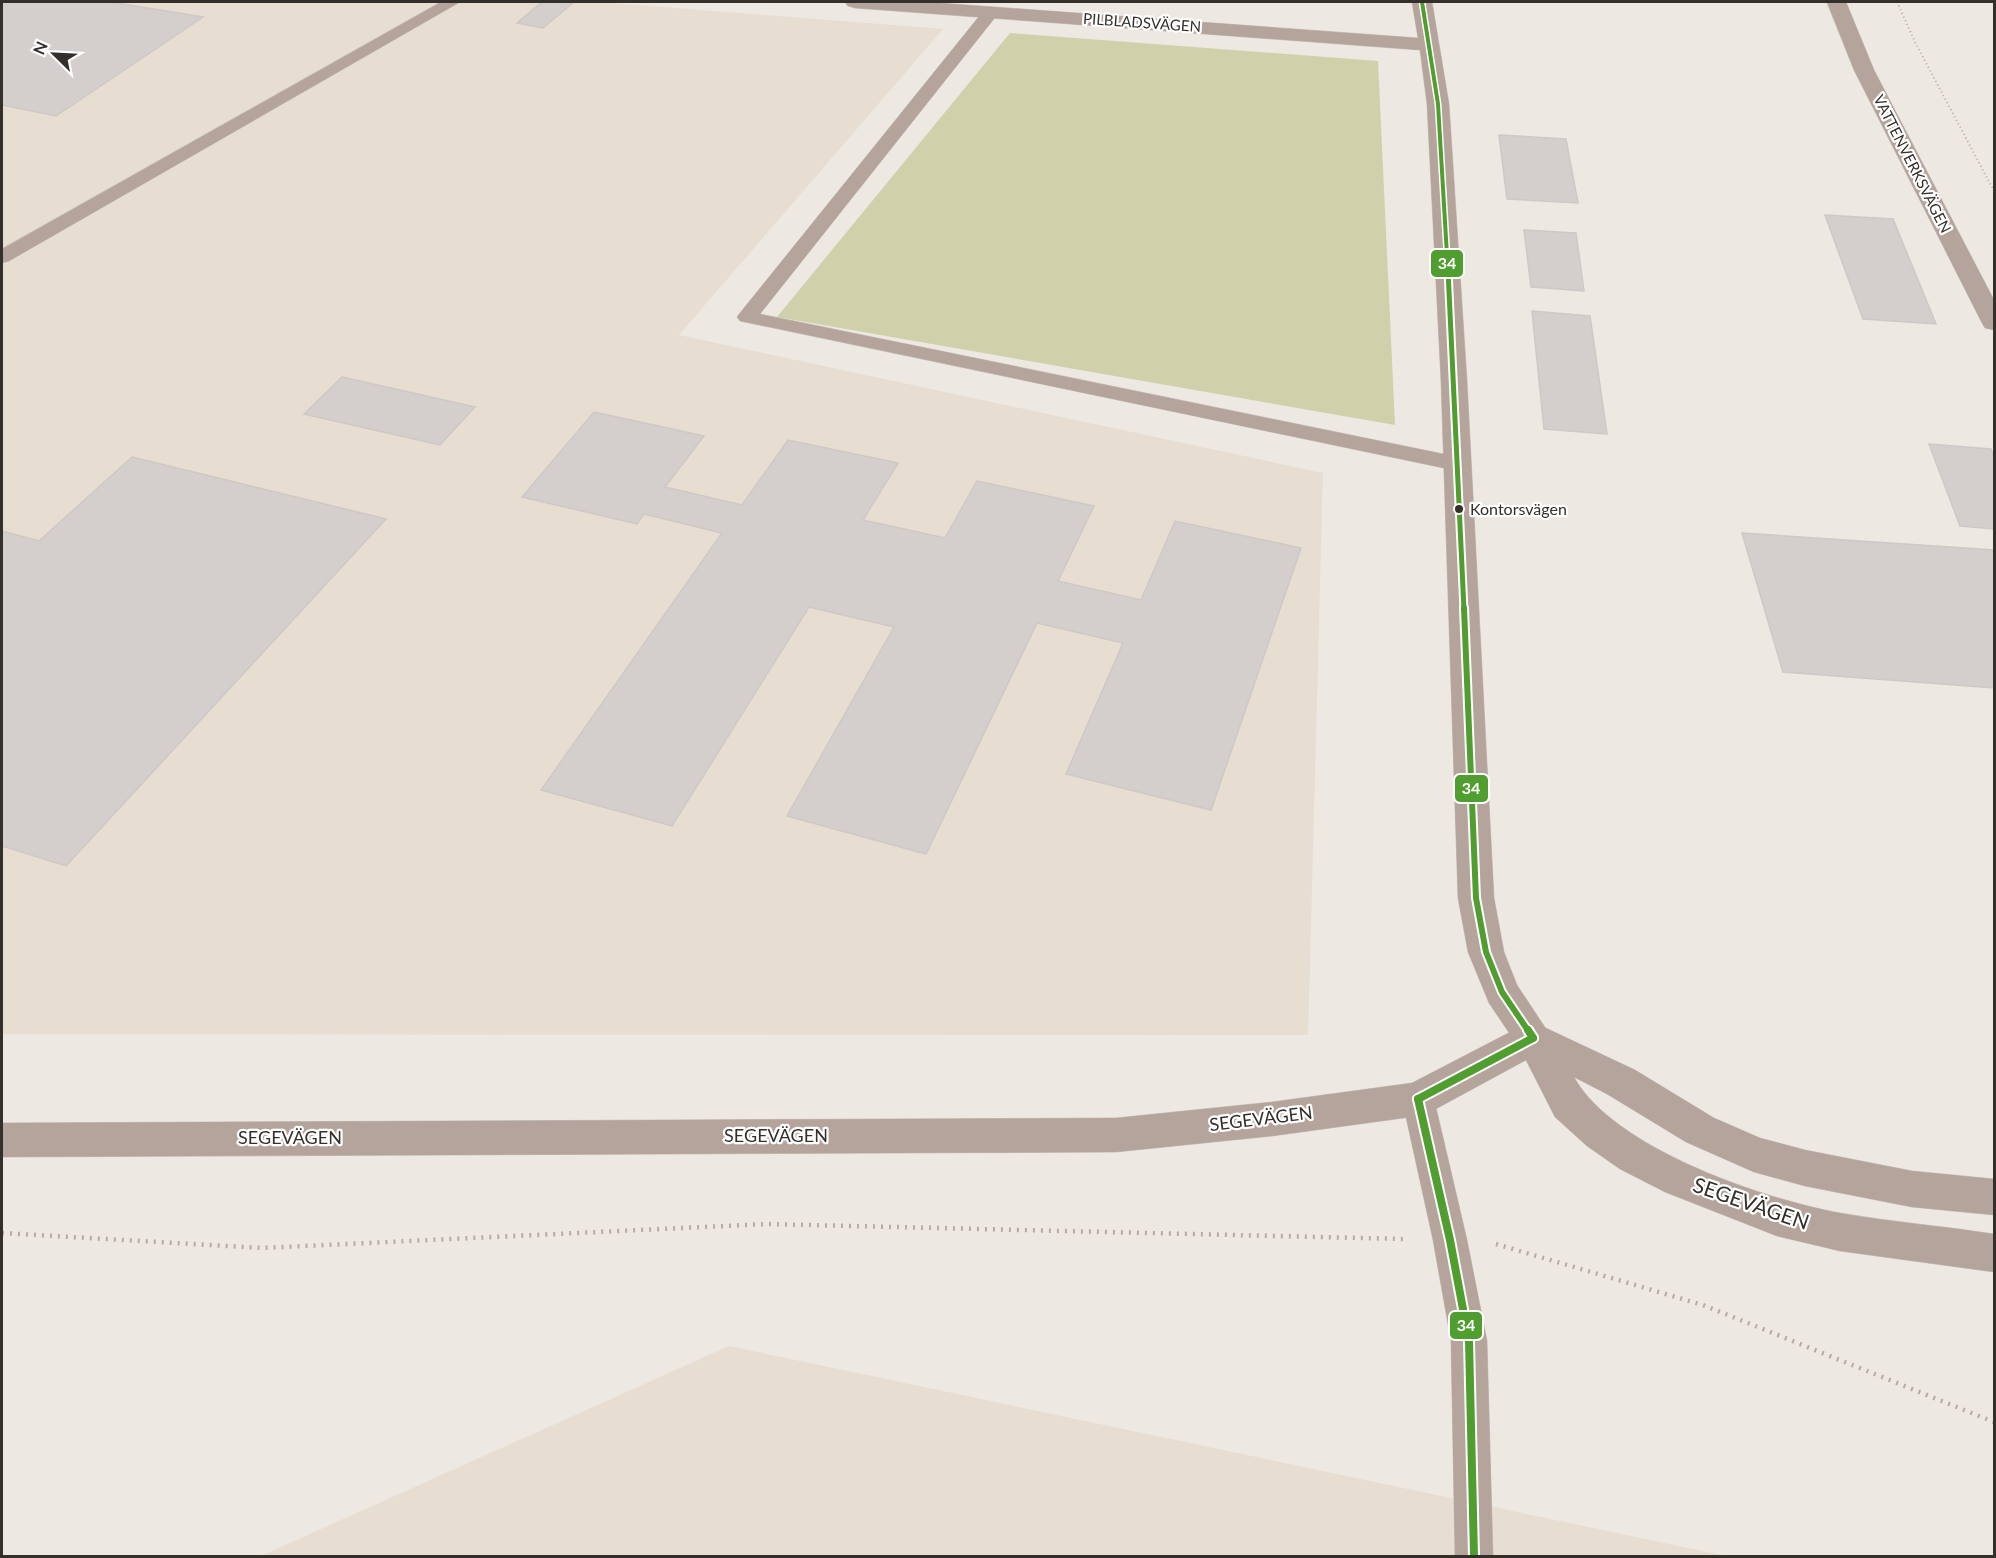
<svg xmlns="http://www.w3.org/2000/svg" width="1996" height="1558" font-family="Lato,sans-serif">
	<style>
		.built { fill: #e7ddd0 }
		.green { fill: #d0d0ab }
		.building { fill: #d4cfcc; stroke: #cec8c6; stroke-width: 1.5 }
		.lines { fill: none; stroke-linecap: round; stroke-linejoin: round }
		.service-casing { stroke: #c7c3bd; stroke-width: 1 }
		.minor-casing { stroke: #c7c3bd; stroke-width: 1 }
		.tertiary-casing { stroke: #c7c3bd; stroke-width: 1 }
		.path-far1 { stroke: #b6aba4; stroke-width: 2; stroke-dasharray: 1 3; stroke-linecap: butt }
		.path { stroke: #b6aba4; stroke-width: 4.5; stroke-dasharray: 2 6; stroke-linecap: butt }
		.service { fill: #b5a49b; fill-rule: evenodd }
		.minor { fill: #b5a49b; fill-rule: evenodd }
		.tertiary { fill: #b5a49b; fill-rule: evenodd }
		.bus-1-far3-casing { stroke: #fff; stroke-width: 7 }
		.bus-1-far2-casing { stroke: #fff; stroke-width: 9 }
		.bus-1-far1-casing { stroke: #fff; stroke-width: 10 }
		.bus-1-casing { stroke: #fff; stroke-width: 12 }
		.bus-1-far3 { stroke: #509e2f; stroke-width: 4 }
		.bus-1-far2 { stroke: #509e2f; stroke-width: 5 }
		.bus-1-far1 { stroke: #509e2f; stroke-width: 6 }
		.bus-1 { stroke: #509e2f; stroke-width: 8 }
		.bus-dot { fill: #332f2a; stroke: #fff; stroke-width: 2 }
		.labels { text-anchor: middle; stroke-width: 4.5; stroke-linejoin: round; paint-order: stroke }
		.far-street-label { font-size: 15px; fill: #332f2a; stroke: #fff }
		.bus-label { font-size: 16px; fill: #332f2a; stroke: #fff; text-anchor: start }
		.street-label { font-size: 18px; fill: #332f2a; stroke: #fff }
		.near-street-label { font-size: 21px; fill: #332f2a; stroke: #fff }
		.line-badge { stroke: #fff; stroke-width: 2 }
		.badge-label { font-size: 16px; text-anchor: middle; font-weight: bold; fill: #fff }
	</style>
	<rect width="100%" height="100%" fill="#ede8e1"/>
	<g class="built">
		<polygon points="2,2 599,2 943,29 679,335 1323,473 1308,1035 2,1034"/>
		<polygon points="729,1346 1726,1556 261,1556"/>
	</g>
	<polygon class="green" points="1010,33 1378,61 1395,425 777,317"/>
	<g class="building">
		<polygon points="2,2 110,2 203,17 56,116 2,105"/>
		<polygon points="542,2 574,2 543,28 517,23"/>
		<polygon points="1499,135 1566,139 1578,203 1507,199"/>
		<polygon points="1825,215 1893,219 1936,324 1863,319"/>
		<polygon points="1524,230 1576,233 1584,291 1531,287"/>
		<polygon points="1532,311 1590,316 1607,434 1544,429"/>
		<polygon points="342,377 475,407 440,445 304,414"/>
		<polygon points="594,412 704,436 665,487 742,505 788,440 898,463 863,520 945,538 977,481 1094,506 1058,581 1141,600 1175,521 1301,548 1211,810 1066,774 1123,643 1037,623 926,854 787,816 894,627 809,607 672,826 541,790 722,533 644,514 637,524 522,497"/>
		<polygon points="1929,444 1991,449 1994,457 1994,529 1960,526"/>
		<polygon points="132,457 386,519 66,866 2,846 2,531 39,541"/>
		<polygon points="1742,533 1994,550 1994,688 1783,672"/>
	</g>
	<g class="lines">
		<g class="service-casing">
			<g id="service">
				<polygon points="441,2 460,2 9,261 2,263 2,249"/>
				<polygon points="991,7 999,12 997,15 760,314 1458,457 1466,459 1469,464 1466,469 1458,471 740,321 737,317 740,313 985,9"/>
				<polygon points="1418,1085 1429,1089 1434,1099 1467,1240 1487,1341 1493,1556 1455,1556 1451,1341 1433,1240 1402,1099 1407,1089"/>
			</g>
		</g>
		<g class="minor-casing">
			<polygon id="minor" points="845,2 926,2 1418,38 1412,2 1432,2 1449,104 1467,381 1494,898 1504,952 1517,985 1552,1038 1546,1049 1533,1054 1520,1049 1489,1003 1468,952 1458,898 1441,381 1427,104 1420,50 855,8 848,6"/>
		</g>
		<g class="tertiary-casing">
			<g id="tertiary">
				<polygon points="1827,2 1846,2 1874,70 1994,300 1994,330 1985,328 1982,323 1854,70"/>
				<path d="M1533 1022 1635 1070 1714 1118 1760 1138 1805 1150 1912 1171 1994 1179V1215L1912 1207 1805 1186 1754 1172 1686 1142 1607 1094 1574 1077C1613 1148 1763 1199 1840 1213 1891 1222 1943 1226 1994 1234V1272L1840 1251 1777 1236 1665 1192 1620 1169 1587 1146 1555 1117 1526 1060 1432 1111 1418 1116 1272 1136 1116 1152 2 1157V1123L1116 1118 1272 1102 1412 1083 1520 1027Z"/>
			</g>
		</g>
		<polyline class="path-far1" points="1897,2 1916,44 1994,191"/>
		<g class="path">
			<polyline points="2,1233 262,1248 766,1224 1405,1239"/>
			<polyline points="1496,1244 1703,1305 1994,1422"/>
		</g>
		<use href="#service" class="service"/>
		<use href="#minor" class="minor"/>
		<use href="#tertiary" class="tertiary"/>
		<g class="bus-1-far3-casing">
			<polyline id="bus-1-far3" points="1422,2 1438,104 1448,272"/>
		</g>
		<g class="bus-1-far2-casing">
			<polyline id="bus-1-far2" points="1448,270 1464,610"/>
		</g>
		<g class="bus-1-far1-casing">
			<polyline id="bus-1-far1" points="1464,608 1476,898 1486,952 1502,992 1529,1032"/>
		</g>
		<g class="bus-1-casing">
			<g id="bus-1">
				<polyline points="1528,1030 1533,1038"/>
				<polyline points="1418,1099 1450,1240 1469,1341 1474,1556"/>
				<polyline points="1418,1099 1533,1038"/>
			</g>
		</g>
		<use href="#bus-1-far3" class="bus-1-far3"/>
		<use href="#bus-1-far2" class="bus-1-far2"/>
		<use href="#bus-1-far1" class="bus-1-far1"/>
		<use href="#bus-1" class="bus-1"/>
	</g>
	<circle class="bus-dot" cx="1459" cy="509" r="5"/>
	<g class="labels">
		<g class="far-street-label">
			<text transform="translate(1142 23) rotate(4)" y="5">PILBLADSVÄGEN</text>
			<text transform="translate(1912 164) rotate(63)" y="5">VATTENVERKSVÄGEN</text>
		</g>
		<g class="bus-label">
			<text x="1470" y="515">Kontorsvägen</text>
		</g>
		<g class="street-label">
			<text transform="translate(1261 1119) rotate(-7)" y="6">SEGEVÄGEN</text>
			<text x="776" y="1142">SEGEVÄGEN</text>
			<text x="290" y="1144">SEGEVÄGEN</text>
		</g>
		<g class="near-street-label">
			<text transform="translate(1751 1204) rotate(19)" y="7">SEGEVÄGEN</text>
		</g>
	</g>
	<g class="line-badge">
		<rect x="1430" y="249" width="34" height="29" rx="6" fill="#509e2f"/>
		<rect x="1454" y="774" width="35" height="29" rx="6" fill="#509e2f"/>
		<rect x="1449" y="1311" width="34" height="29" rx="6" fill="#509e2f"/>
	</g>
	<g class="badge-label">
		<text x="1447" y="269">34</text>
		<text x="1471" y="794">34</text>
		<text x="1466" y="1331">34</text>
	</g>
	<rect width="1996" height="1558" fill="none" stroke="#332f2a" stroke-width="6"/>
	<g transform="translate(54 54) rotate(294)" stroke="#ffffff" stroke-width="4.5" paint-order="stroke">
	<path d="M0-4.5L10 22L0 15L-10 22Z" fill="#332f2a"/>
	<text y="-9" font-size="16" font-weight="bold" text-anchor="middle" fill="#332f2a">N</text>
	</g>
</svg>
